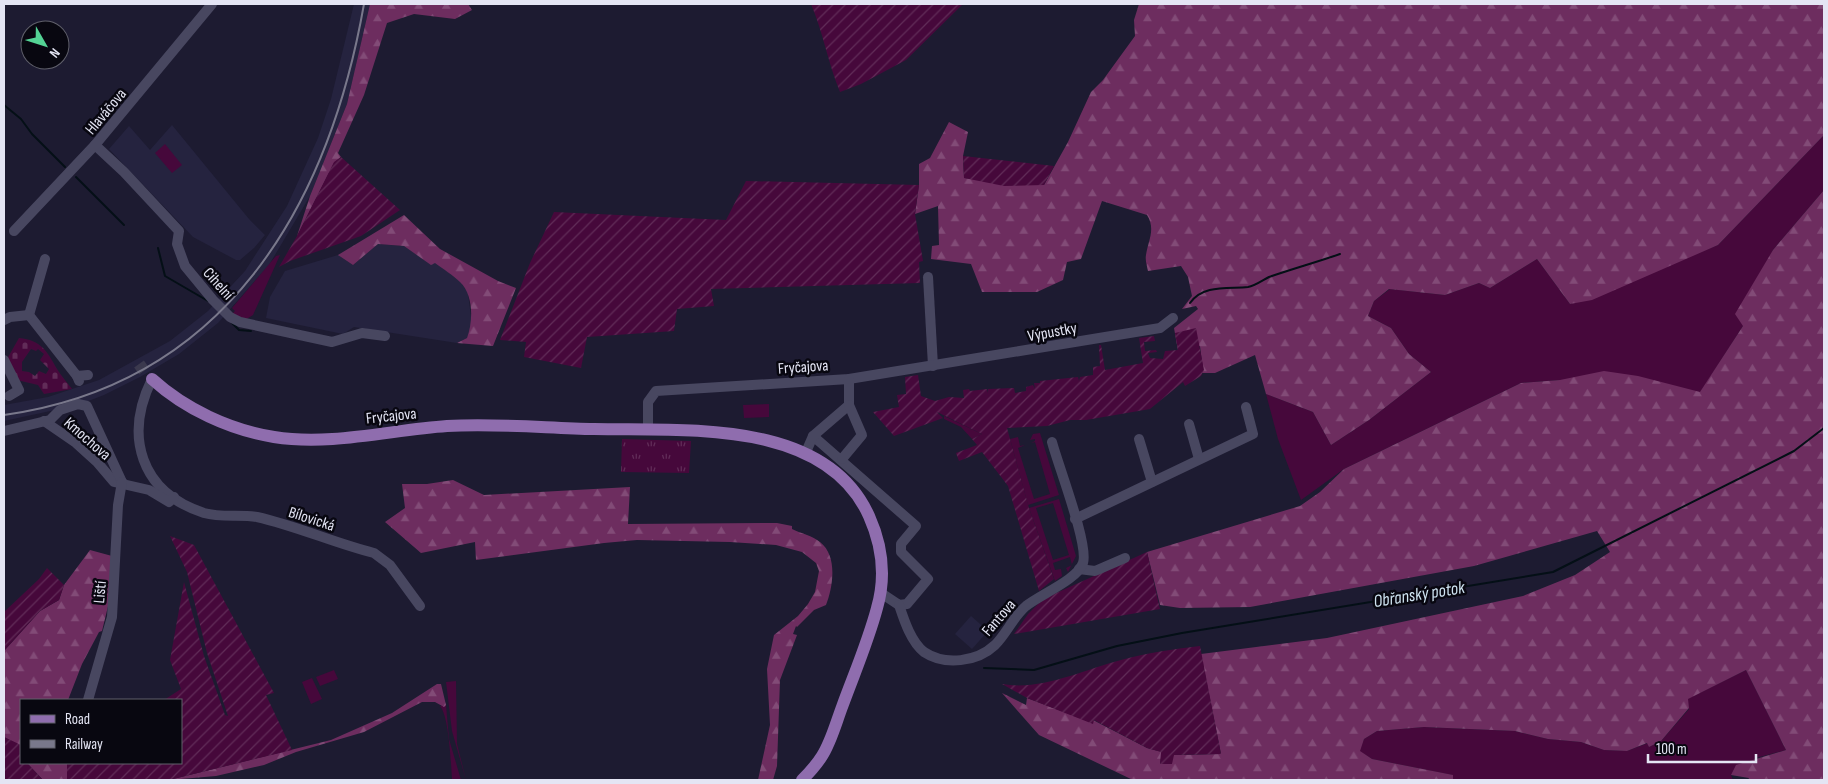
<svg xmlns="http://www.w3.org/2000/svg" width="1828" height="784" font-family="'Sofia Sans Condensed',sans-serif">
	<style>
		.built { fill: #25233f }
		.grass { fill: #46083b; fill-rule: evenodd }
		.forest { fill: url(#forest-firs) }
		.cemetery { fill: url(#cemetery-stones); fill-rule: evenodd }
		.park { fill: url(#park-tufts) }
		.garden { fill: url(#garden-furrows) }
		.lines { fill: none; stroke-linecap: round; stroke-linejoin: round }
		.stream { stroke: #040f16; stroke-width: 2 }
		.major-tunnel { stroke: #3b394e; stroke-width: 12; stroke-dasharray: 12 6; stroke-linecap: butt }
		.minor { stroke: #484760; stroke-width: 10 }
		.major { stroke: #8f6dae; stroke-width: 12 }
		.rail { stroke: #79788b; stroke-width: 2 }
		.labels { text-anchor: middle; stroke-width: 5; stroke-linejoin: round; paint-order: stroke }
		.street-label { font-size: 16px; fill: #e4e5f4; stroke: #080710 }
		.water-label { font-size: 18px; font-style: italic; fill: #cfe4f1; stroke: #080710 }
	</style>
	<defs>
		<pattern id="forest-firs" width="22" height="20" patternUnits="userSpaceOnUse" patternTransform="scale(1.25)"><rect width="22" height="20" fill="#6d2d5f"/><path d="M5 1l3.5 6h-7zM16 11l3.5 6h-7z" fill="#824b77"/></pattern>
		<pattern id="cemetery-stones" width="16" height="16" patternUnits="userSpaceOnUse" patternTransform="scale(1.25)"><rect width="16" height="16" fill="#46083b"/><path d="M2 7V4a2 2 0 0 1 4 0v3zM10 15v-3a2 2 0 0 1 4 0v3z" fill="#612c58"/></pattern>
		<pattern id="park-tufts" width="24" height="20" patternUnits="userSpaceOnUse" patternTransform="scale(1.25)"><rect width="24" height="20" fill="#46083b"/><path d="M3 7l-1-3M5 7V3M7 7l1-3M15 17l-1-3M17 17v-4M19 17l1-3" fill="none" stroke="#612c58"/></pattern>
		<pattern id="garden-furrows" width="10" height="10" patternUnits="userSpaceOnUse" patternTransform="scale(1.25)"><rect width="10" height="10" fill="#46083b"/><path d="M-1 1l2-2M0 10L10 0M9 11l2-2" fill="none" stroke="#612c58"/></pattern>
	</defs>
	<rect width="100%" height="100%" fill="#1d1b31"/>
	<g class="built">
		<polygon points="354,4 370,4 347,104 310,196 269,265 218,323 179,354 140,377 104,395 78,405 4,421 4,405 48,397 99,380 170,341 208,311 245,271 287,206 318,138 331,99"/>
		<polygon points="172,125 249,219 265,235 254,248 240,260 236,260 193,237 109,149 129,126 150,150"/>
		<polygon points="378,244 404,246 431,264 435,262 461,282 468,293 472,325 467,338 457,343 354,327 343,334 266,318 270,297 285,271 338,255 353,265"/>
		<polygon points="971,616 988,631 972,649 955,634"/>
	</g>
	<g class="grass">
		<polygon points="1824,135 1824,190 1773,250 1743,326 1700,393 1560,380 1521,383 1344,469 1301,500 1278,439 1266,394 1313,412 1331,445 1369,420 1431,372 1409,354 1391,328 1368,316 1374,301 1390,289 1445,295 1479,283 1490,288 1537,259 1570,304 1718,245"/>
		<polygon points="165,144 182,165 172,173 155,153"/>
		<polygon points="280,255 253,315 245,320 231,315 235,311 232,308 276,256"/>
		<polygon points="769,404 769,417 744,418 743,405"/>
		<polygon points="944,416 982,434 972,439 961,427 944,419"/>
		<polygon points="1040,433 1059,495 1028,505 1010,439 1018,437 1020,446 1025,445 1018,448 1034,499 1050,494 1035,442 1031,443 1035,441 1035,439 1030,440 1033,434"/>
		<path d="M1059 499 1076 556 1068 572 1066 568 1072 565 1070 557 1053 563 1055 570 1061 569 1062 576 1055 581 1029 508ZM1053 503 1069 555 1053 560 1036 508Z"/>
		<polygon points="334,670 338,679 320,686 316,677"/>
		<polygon points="1746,670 1786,750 1756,758 1731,775 1733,780 1453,780 1452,775 1372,759 1359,751 1364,739 1377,731 1424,727 1515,731 1548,739 1581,742 1604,750 1627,751 1648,743 1649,747 1661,741 1689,709 1687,699"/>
		<polygon points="312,678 322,699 311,704 302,682"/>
		<polygon points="456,681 457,744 466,780 452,731 446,682"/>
		<path d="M446 705 449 739 461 780 452 779C451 764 449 716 440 706Z"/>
	</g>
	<g class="forest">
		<polygon points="370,4 468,4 472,10 455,19 414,14 387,23 364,95 338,153 341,157 334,163 297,236 310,196 347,104"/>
		<path d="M1139 4H1824V135L1718 245 1592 300 1570 304 1537 259 1490 288 1479 283 1445 295 1389 289 1374 301 1368 316 1391 328 1409 354 1431 372 1369 420 1331 445 1313 412 1266 394 1255 355 1215 373H1202L1203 370 1200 346 1179 356 1174 328 1198 309 1196 306 1182 309 1192 296 1188 277 1181 266 1148 271C1147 266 1145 260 1146 255 1148 241 1156 229 1147 215L1102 201 1081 259 1067 262 1063 280 1037 292H982L971 264 931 259 932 246 939 245 938 206 915 214 919 185V164L930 158 949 122 968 132 963 156 964 178 1044 185 1068 142 1091 92 1103 80 1135 36 1134 20Z"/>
		<polygon points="1824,190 1824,780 1748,780 1749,778 1731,775 1736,765 1786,750 1746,670 1688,699 1689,708 1661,741 1649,747 1647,743 1627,751 1604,750 1581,742 1548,739 1515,731 1424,727 1377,731 1364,739 1360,751 1372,759 1453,775 1453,780 1133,780 1039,735 1002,693 1026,705 1027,698 1093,723 1093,720 1147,748 1162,752 1160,764 1174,755 1221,754 1201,654 1327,638 1523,596 1575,575 1610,552 1597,531 1474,566 1250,607 1180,608 1160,605 1147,552 1300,506 1320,492 1344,469 1521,383 1560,380 1604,371 1638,376 1700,392 1743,326 1735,314 1773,250"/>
		<path d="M404 215 440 249 498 281 516 288 493 346 457 343 467 338C473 322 474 295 460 282 453 275 443 269 435 263L431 265 404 246 378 244 353 265 338 255Z"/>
		<path d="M453 480 484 495 630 487 628 524 777 523 792 526V529C800 533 813 536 820 542 838 556 833 587 826 605L814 610 797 627 796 626 793 634 797 635 780 680 777 766 773 780H758L770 725 767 669 774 635 798 616 808 604 815 592 819 571 816 563 802 552 776 545 730 542 637 540 604 543 476 560 475 542 421 553 385 522 405 508 402 484H427Z"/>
		<polygon points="90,550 112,556 110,598 102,631 99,632 82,664 68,700 21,700 21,746 4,737 4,651 40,611 59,600 64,585"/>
		<polygon points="437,684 441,684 446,705 444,707 435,702 422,702 364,732 296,752 264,765 216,776 169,780 331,740 392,713"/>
		<polygon points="27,763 67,763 67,780 43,780"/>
	</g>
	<path class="cemetery" d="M19 338C41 340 47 351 57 369 61 376 67 382 72 389L44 394 38 385 17 380 7 359ZM31 349 36 351 38 349 44 354 40 360 49 369 46 374 39 371 35 376 29 372 22 371V362Z"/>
	<polygon class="park" points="622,439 691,441 689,473 621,472"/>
	<g class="garden">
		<path d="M811 4H963L906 60 861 84 840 92C828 63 823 32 811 4Z"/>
		<polygon points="963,156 1054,166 1044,185 1004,186 964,178"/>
		<polygon points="341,157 400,210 361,236 290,261 279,267 297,236 334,162"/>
		<polygon points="746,181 919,185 915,214 923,261 919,262 920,283 711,289 714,306 677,309 674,331 587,337 581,368 524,357 526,342 500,340 530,263 554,212 726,220"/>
		<polygon points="1196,328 1204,370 1201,376 1185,386 1183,382 1150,409 1086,420 1070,420 1047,426 1007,428 1029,508 1054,579 1039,591 1008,486 982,452 959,461 956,453 977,445 972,439 982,434 937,412 943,418 894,436 873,412 899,407 897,395 906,394 905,377 918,375 921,396 935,401 949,397 964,398 963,390 969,389 970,391 987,389 988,393 988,389 1014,388 1015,393 1026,391 1026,387 1033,385 1035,389 1034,383 1040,383 1040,381 1078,377 1079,381 1080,377 1093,375 1093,367 1100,366 1099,345 1101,345 1105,370 1143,363 1139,338 1154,336 1155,341 1144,342 1145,351 1156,350 1157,352 1148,353 1150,358 1163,359 1165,351 1178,350 1175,333"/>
		<polygon points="170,536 194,545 274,693 266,695 292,750 169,780 67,780 67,763 181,763 181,700 164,700 181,689 170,660 184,582 204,656 225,715 228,716 207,653 187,572"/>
		<polygon points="1147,552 1160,609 1014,634 1028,614 1043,599"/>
		<polygon points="47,568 64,585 59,600 40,611 4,651 4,612 39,579"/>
		<path d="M1200 646 1221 754 1174 755 1172 764H1160L1161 752 1147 748 1094 720 1093 724 1027 698 1002 684C1041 691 1083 670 1121 660 1147 653 1173 649 1200 646Z"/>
		<polygon points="4,737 21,745 21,763 27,763 43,780 4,780"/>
	</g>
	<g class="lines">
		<g class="stream">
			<polyline points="4,105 21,119 32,134 65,167"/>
			<polyline points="76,177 124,225"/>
			<polyline points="158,248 165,276 208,301"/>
			<path d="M1190 303C1203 284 1229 289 1248 287 1255 286 1263 280 1269 277 1292 269 1317 262 1340 254"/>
			<polyline points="232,323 239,330 251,331"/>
			<polyline points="984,668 1034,670 1117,646 1182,633 1553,572 1794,451 1824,428"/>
		</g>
		<polyline class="major-tunnel" points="139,364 144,371"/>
		<g class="minor">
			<polyline points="95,145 124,172 179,231 177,244 185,266 213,300 230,317 240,322 332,342 362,333 385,336"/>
			<polyline points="14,231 95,145 212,4"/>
			<polyline points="928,277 933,366"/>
			<polyline points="29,315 77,376 79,381"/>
			<polyline points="29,315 45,259"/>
			<polyline points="4,320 10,317 29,315"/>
			<polyline points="4,360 19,390 9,396"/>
			<polyline points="77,376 88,375"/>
			<path d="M152 379C124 436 140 492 204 513 222 518 240 514 257 517 297 526 334 543 374 553L390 565 420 606"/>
			<polyline points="44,421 76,443 97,462 114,482 149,490 169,502 174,497"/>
			<polyline points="1189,424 1199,459"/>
			<polyline points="648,430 648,402 656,391 849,379 1160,328 1173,318"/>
			<polyline points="4,431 50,420 60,410 78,404 87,406 122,482"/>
			<polyline points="813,436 916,526 901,544 901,552 928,579 907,604 899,605 881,593"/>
			<polyline points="1139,439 1152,482"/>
			<polyline points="806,452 813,436 849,405 849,379"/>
			<polyline points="842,459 862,435 849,405"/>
			<polyline points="1075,519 1253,434 1246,407"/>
			<polyline points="1079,569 1095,571 1125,558"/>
			<path d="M899 605C904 620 911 642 924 652 945 666 977 662 995 645 1007 633 1013 617 1026 606 1041 594 1077 580 1083 563 1089 545 1058 465 1052 442"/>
			<polyline points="88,700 112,617 118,505 122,482"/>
		</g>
		<path class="major" d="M152 379C185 409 230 430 274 437 331 446 390 430 447 426 496 423 546 428 594 429 684 431 825 418 869 516 882 545 886 577 877 608 868 642 854 674 842 707 836 723 831 742 822 756 817 764 809 773 802 780"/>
		<path class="rail" d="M4 415C225 384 328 208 364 4"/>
	</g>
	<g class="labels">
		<g class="street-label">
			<text transform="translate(105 111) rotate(-50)" y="6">Hlaváčova</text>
			<text transform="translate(219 283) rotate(48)" y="6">Cihelní</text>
			<text transform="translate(1052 331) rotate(-10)" y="6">Výpustky</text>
			<text transform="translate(803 366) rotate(-4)" y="6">Fryčajova</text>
			<text transform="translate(391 415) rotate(-6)" y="6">Fryčajova</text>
			<text transform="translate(88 438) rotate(41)" y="6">Kmochova</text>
			<text transform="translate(312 518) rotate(18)" y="6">Bílovická</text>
			<text transform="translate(99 592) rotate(-85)" y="6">Liští</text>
			<text transform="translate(998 617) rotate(-49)" y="6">Fantova</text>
		</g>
		<g class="water-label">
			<text transform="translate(1419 594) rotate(-9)" y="6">Obřanský potok</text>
		</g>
	</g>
	<rect width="1828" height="784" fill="none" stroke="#e4e5f4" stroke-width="10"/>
	<rect x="20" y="699" width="162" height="65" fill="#080710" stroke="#60606b"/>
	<rect x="30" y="715" width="25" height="8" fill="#8f6dae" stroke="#60606b"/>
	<text x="65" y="724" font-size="15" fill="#e4e5f4">Road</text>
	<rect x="30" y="740" width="25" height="8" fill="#79788b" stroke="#60606b"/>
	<text x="65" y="749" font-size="15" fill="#e4e5f4">Railway</text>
	<g transform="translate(45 45) rotate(129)"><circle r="24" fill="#080710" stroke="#60606b"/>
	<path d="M0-4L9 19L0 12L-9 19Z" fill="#54d395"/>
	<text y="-8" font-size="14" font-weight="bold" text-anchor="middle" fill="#e4e5f4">N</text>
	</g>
	<path d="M1648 754v8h108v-8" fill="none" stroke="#e4e5f4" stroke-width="2.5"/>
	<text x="1656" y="754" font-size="15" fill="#e4e5f4" stroke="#080710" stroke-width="4" paint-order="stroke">100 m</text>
</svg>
